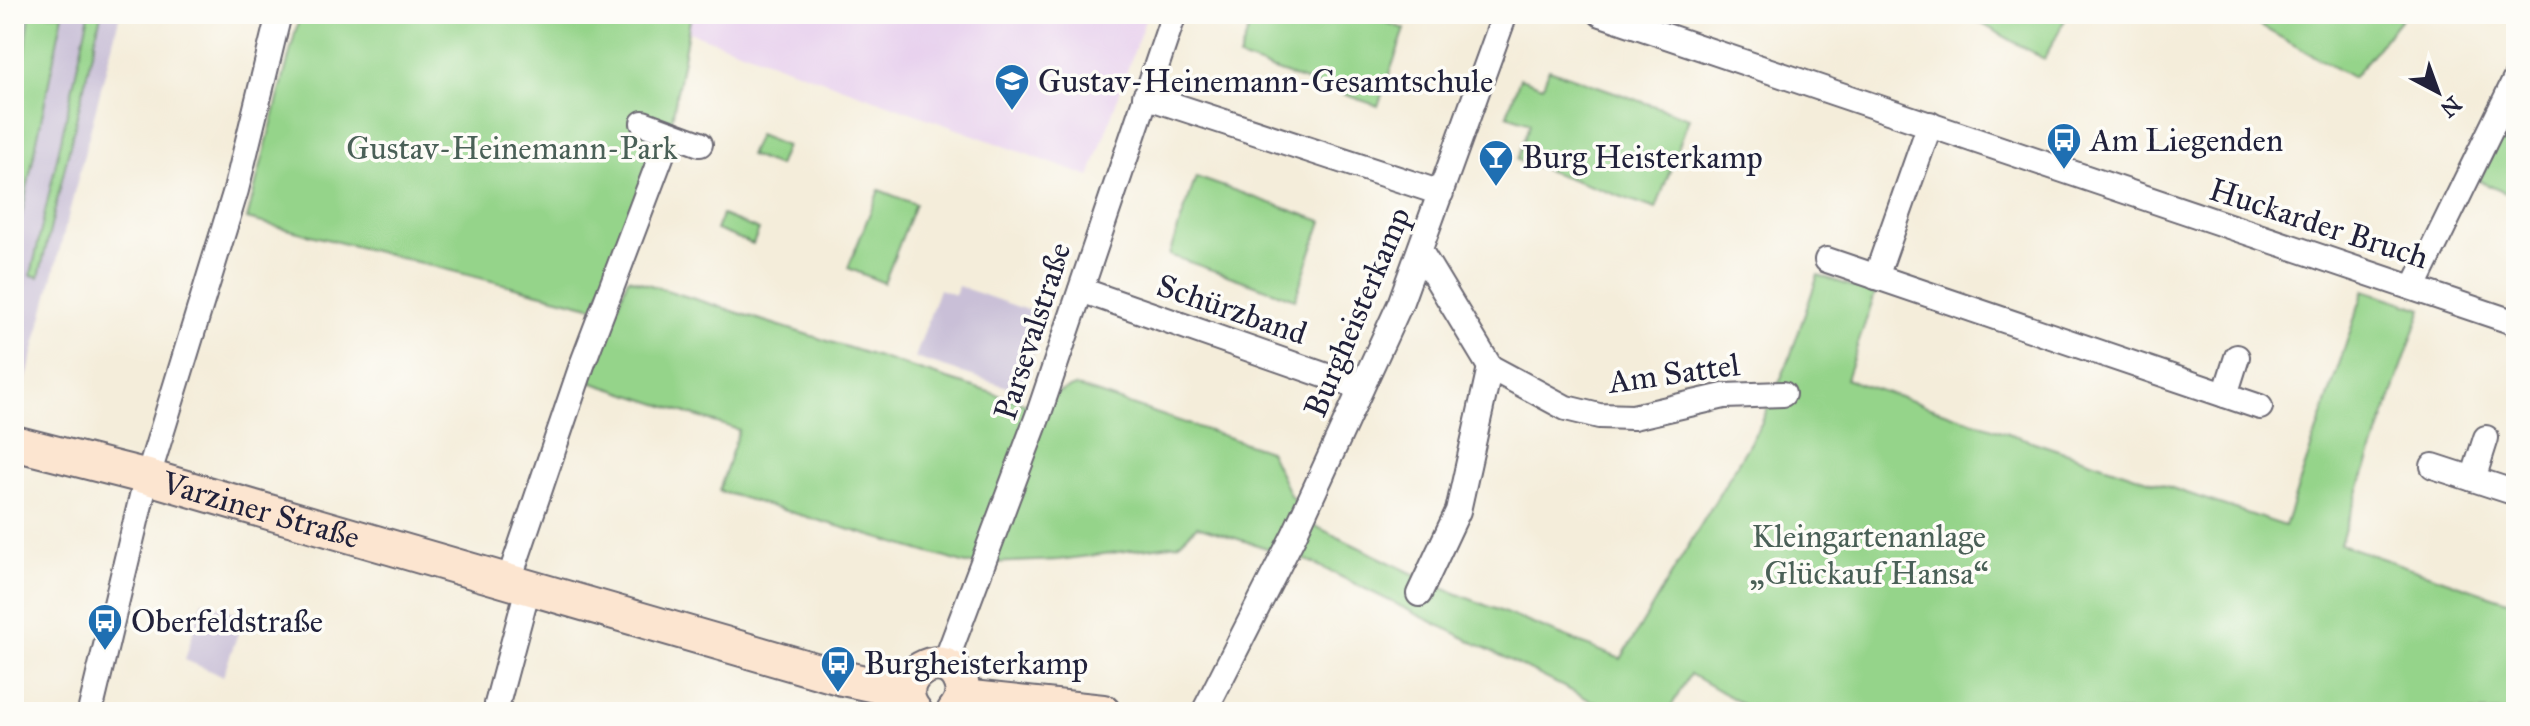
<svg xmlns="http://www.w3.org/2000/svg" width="2530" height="726" font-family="'IM FELL Great Primer',serif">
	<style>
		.built { fill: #e8d2ee }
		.industrial { fill: #c9bfd7 }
		.green { fill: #95d48a; stroke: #5c7b62; stroke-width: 2 }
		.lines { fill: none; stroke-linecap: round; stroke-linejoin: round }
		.street-casing { stroke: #6c6973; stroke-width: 28 }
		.secondary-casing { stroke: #6c6973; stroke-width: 38 }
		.street { stroke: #fff; stroke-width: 24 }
		.secondary { stroke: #fce5d0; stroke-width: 34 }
		.labels { text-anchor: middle; stroke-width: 7; stroke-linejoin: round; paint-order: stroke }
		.poi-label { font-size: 32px; fill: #22223b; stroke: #fdfcf7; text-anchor: start }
		.park-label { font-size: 32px; fill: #4a6057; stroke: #fdfcf7 }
		.street-label { font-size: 32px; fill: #22223b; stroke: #fdfcf7 }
	</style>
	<rect width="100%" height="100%" fill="#fdfcf7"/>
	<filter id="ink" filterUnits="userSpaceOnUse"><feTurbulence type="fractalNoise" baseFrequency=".0125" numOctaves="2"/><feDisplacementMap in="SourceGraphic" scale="16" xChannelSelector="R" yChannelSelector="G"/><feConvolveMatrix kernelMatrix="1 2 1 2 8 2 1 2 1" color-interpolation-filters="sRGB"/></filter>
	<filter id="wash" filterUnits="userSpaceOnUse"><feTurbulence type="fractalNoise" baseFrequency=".006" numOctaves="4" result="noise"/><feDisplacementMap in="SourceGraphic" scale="32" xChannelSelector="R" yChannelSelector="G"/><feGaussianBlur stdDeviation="1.8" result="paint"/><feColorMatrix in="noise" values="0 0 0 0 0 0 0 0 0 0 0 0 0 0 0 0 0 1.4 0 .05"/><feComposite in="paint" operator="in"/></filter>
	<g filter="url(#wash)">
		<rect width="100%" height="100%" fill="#f4edda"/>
		<polygon class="built" points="691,14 1147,14 1090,177 689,32"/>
		<g class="industrial">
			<polygon points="14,14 30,14 14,143"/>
			<polygon points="63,14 89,14 31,274 39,277 101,14 120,14 15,424 14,252"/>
			<polygon points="958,286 1047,317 1020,391 915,358 939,289 955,295"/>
			<polygon points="202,601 244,616 223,676 185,660"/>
		</g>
		<g class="green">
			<polygon points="30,14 63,14 14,252 14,143"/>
			<polygon points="89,14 101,14 39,277 31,275"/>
			<polygon points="300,14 691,14 672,120 594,307 247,219"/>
			<polygon points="1254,14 1362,14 1405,29 1378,106 1239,58"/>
			<polygon points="1965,14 2068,14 2044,59"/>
			<polygon points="2239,14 2405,14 2353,78"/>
			<polygon points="1549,69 1689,118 1656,209 1517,160 1530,123 1507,115 1520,78 1543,86"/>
			<polygon points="2516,106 2516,198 2479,181"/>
			<polygon points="758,135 786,146 778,166 749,155"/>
			<polygon points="1196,177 1322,221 1295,299 1169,255"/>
			<polygon points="879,190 915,204 884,283 848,268"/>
			<polygon points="722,215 759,230 753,244 716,230"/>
			<polygon points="1818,275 1875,294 1846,379 2285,526 2364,290 2422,309 2340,544 2516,604 2516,712 1756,712 1690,674 1668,712 1591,712 1596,703 1311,562 1197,526 1178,544 1059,560 966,564 719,491 739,430 590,382 628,278 1027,404 1075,386 1269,451 1290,495 1313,525 1440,587 1621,659 1761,424 1789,360"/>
		</g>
	</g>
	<g filter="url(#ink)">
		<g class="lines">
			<g class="street-casing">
				<g id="street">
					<polyline points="1601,14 2516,323"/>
					<polyline points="1145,96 1441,193"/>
					<polyline points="643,123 670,133"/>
					<polyline points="1420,251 1490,367 1566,408 1599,416 1633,417 1724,396 1783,394"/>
					<polyline points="1827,260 2260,407"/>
					<polyline points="1876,277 1930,124"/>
					<polyline points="2414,287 2516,78"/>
					<polyline points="1081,290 1361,388"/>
					<polyline points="2225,395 2237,357"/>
					<polyline points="2433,466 2516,493"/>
					<polyline points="2473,479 2486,438"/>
					<polyline points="508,583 582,365 670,133 700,144"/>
					<polyline points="1419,594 1458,511 1490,367"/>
					<polyline points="944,666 1039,413 1174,14"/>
					<polyline points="497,704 528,588"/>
					<polyline points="90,712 142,496 236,190 279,14"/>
					<polyline points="1204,712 1294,535 1400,304 1505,14"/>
				</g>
			</g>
			<g class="secondary-casing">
				<g id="secondary">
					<path id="s1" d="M14 443 148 477 842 678 907 692"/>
					<polyline points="962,697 1103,712"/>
					<path d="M915 712C886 676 947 642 961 683 965 694 961 703 954 712"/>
				</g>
			</g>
			<use href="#street" class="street"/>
			<use href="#secondary" class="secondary"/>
		</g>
	</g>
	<defs>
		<g id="school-pin" transform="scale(1.8)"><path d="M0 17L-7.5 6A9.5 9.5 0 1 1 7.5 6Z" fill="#1f6fb2" stroke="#fdfcf7"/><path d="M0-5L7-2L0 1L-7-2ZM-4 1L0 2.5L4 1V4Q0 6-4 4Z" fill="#fff"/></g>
		<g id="bus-pin" transform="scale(1.8)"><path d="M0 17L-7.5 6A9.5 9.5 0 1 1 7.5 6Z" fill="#1f6fb2" stroke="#fdfcf7"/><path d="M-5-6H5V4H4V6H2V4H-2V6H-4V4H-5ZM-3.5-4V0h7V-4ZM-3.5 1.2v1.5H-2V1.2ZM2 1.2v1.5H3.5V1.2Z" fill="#fff"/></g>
		<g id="bar-pin" transform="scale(1.8)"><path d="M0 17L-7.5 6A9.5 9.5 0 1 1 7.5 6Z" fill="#1f6fb2" stroke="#fdfcf7"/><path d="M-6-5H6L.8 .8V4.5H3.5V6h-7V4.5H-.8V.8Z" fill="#fff"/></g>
	</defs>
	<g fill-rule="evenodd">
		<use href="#school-pin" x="1012" y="81"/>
		<use href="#bus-pin" x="2064" y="140"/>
		<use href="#bar-pin" x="1496" y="157"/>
		<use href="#bus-pin" x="105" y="621"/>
		<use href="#bus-pin" x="838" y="663"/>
	</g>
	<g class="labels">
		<g class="poi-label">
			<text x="1038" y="92">Gustav-Heinemann-Gesamtschule</text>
			<text x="2090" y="151">Am Liegenden</text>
			<text x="1522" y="168">Burg Heisterkamp</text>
			<text x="131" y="632">Oberfeldstraße</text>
			<text x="864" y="674">Burgheisterkamp</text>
		</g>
		<g class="park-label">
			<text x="512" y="159">Gustav-Heinemann-Park</text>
			<text x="1869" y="547">Kleingartenanlage<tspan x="1869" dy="37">„Glückauf Hansa“</tspan></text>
		</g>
		<g class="street-label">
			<text transform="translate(2319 223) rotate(18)" y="11">Huckarder Bruch</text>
			<text transform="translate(1232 309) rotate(19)" y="11">Schürzband</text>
			<text transform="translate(1357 312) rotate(-67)" y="11">Burgheisterkamp</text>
			<text transform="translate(1032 331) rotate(-72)" y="11">Parsevalstraße</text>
			<text transform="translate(1674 373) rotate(-8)" y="11">Am Sattel</text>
			<text dy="11" stroke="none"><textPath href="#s1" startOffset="256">Varziner Straße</textPath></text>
		</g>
	</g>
	<rect width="2530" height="726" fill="none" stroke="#fdfcf7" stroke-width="48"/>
	<g transform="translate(2438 92) rotate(139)" stroke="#fdfcf7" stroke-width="6" paint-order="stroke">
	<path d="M0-6L14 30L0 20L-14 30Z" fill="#22223b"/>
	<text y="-12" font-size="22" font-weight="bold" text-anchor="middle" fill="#22223b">N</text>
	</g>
</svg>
